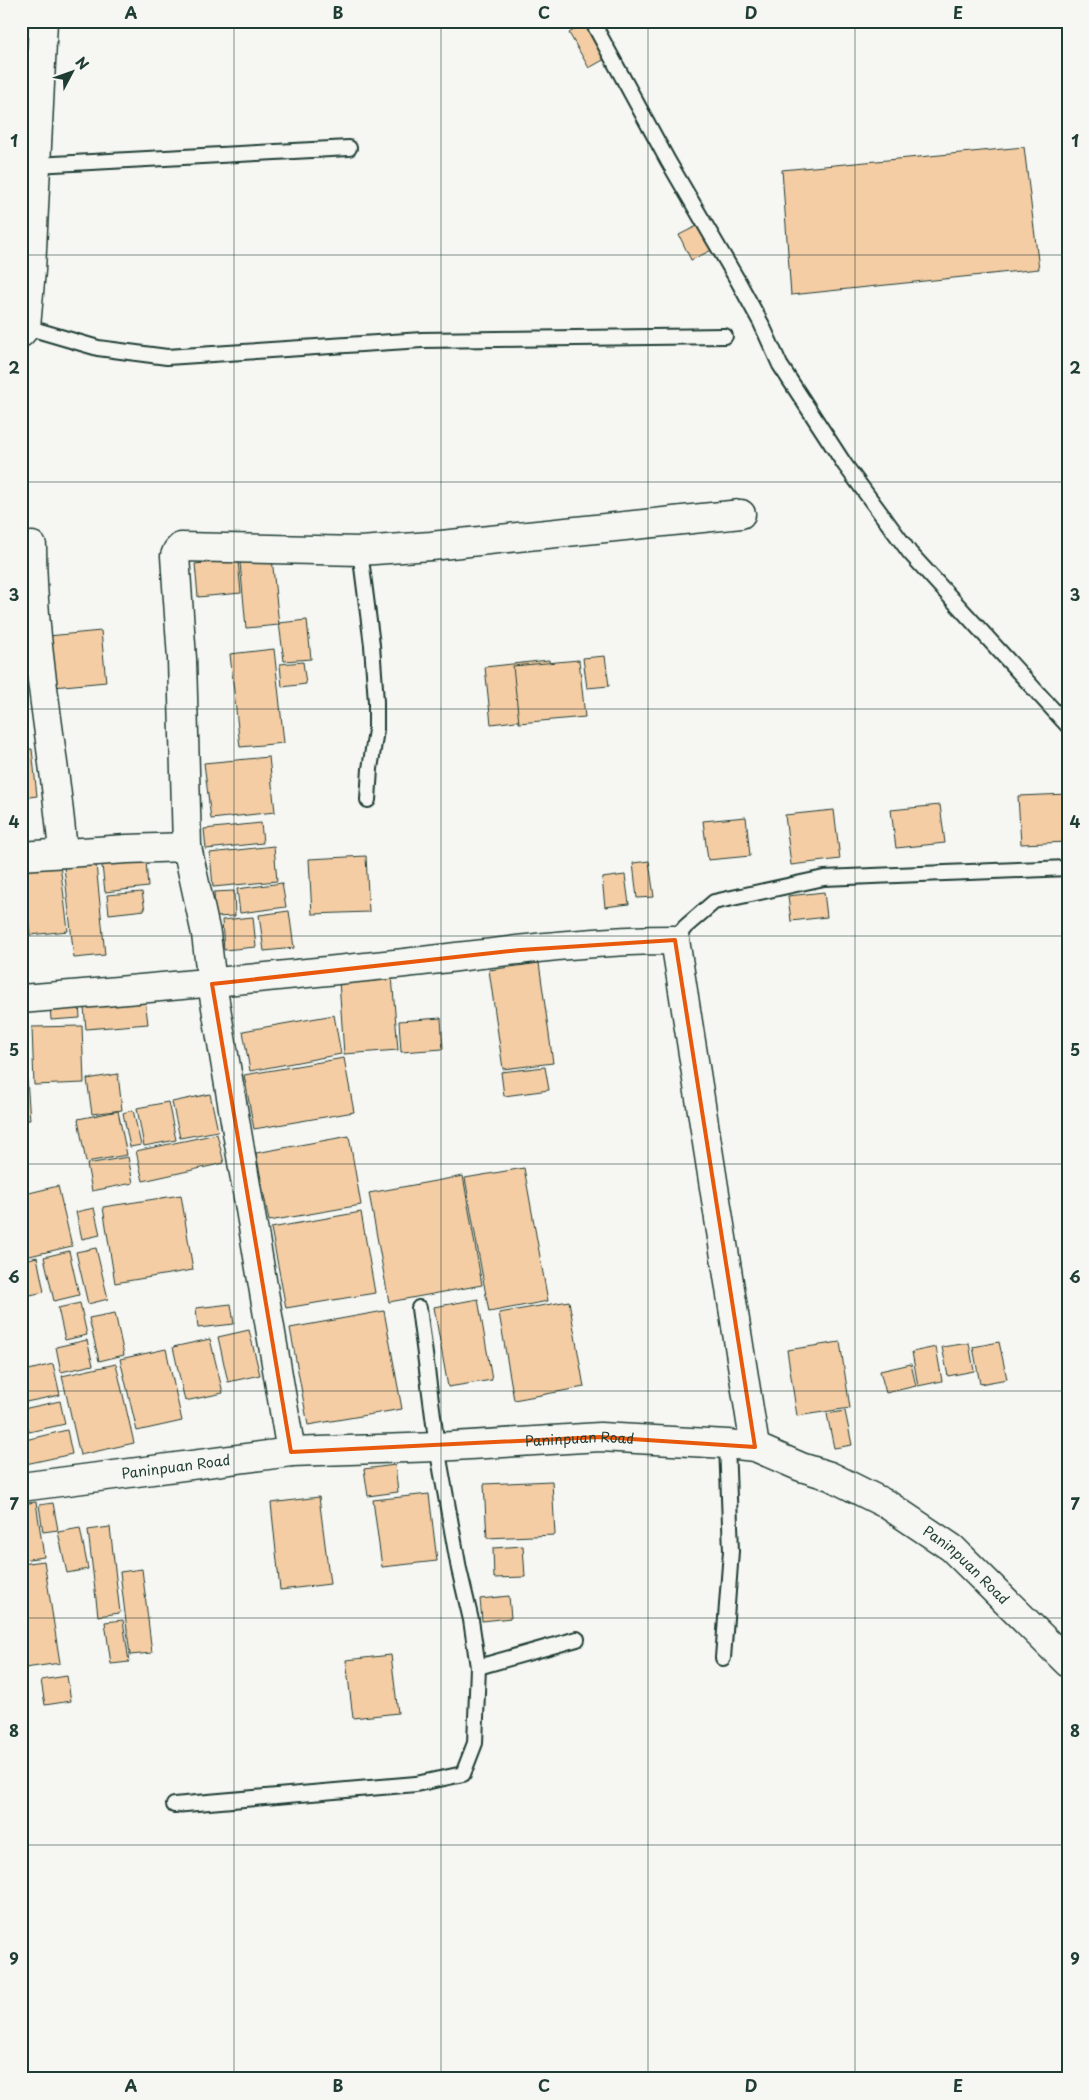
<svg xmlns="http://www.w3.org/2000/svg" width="1089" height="2100" font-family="'Playpen Sans',sans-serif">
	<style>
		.building { fill: #f5cda4; stroke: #1f3d34 }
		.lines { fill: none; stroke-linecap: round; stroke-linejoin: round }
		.lane-casing { stroke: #1f3d34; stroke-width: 18 }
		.street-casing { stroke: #1f3d34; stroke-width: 31 }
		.secondary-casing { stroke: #1f3d34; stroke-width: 31 }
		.lane { stroke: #f6f6f2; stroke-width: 14 }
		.street { stroke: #f6f6f2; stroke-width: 28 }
		.secondary { stroke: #f6f6f2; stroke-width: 28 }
		.marked { fill: none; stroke: #e8590c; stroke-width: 4; stroke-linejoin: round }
		.grid { fill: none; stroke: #1f3d34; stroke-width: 1; stroke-opacity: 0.55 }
		.labels { text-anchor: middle; stroke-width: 4; stroke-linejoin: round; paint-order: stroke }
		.street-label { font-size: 14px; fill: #1f3d34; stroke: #f6f6f2 }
		.neatline { fill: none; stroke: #1f3d34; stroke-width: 2 }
		.grid-label { font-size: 16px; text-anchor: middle; font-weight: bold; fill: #1f3d34 }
	</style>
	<rect width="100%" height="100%" fill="#f6f6f2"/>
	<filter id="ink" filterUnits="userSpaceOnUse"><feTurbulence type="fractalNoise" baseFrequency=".02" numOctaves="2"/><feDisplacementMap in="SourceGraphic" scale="10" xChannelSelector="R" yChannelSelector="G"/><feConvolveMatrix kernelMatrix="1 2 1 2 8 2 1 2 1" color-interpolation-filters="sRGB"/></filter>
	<g filter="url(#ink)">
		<g class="building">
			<polygon points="585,23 605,59 589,68 569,33"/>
			<polygon points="1024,147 1039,269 791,295 782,170"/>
			<polygon points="699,225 712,250 691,260 679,235"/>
			<polygon points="272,558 279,625 246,628 240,562"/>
			<polygon points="238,560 241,593 198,597 195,564"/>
			<polygon points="307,620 311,659 284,661 279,623"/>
			<polygon points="101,631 106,682 53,687 48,636"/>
			<polygon points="274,649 284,743 240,747 230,654"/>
			<polygon points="605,656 609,686 587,688 583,658"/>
			<polygon points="549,660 556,716 491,724 485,667"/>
			<polygon points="579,660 585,717 519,723 513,666"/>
			<polygon points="303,662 306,684 282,687 280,664"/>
			<polygon points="32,749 37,796 21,798 21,750"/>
			<polygon points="269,757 275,812 211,819 204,763"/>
			<polygon points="1068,794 1068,842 1021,844 1018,796"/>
			<polygon points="940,805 945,843 896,848 891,810"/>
			<polygon points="834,810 840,859 791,865 785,815"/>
			<polygon points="746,817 750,856 708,860 703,821"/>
			<polygon points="261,823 263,843 206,849 204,829"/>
			<polygon points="274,846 277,881 213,887 210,853"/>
			<polygon points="366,856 369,912 312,914 309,859"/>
			<polygon points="146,861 148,887 105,892 102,865"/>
			<polygon points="649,861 654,897 637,898 633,863"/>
			<polygon points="60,864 68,931 30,935 23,868"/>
			<polygon points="96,864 105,955 74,958 64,867"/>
			<polygon points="625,875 629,904 605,907 602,878"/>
			<polygon points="282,883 286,907 240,913 237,889"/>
			<polygon points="234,891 235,916 215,917 214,892"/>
			<polygon points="142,892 145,910 109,914 107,895"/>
			<polygon points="824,892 827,917 791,921 788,896"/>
			<polygon points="289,911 294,948 264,951 259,915"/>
			<polygon points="253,917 256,947 224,950 222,920"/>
			<polygon points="21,919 26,960 21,961"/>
			<polygon points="539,963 553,1063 503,1069 489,970"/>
			<polygon points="392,976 398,1050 344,1054 339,981"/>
			<polygon points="144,992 148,1024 86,1029 83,997"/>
			<polygon points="79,1003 80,1018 51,1020 50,1004"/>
			<polygon points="334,1015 341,1054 250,1071 243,1031"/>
			<polygon points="441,1018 443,1049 401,1052 399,1021"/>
			<polygon points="82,1026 84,1083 34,1085 32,1027"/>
			<polygon points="344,1058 354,1112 254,1129 244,1075"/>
			<polygon points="545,1067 549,1090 504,1096 501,1072"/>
			<polygon points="118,1074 122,1110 92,1114 87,1079"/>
			<polygon points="21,1080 27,1080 30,1120 21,1120"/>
			<polygon points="210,1094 218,1131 180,1138 172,1102"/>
			<polygon points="168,1102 176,1140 144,1146 137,1108"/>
			<polygon points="133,1110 141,1145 130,1147 123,1113"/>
			<polygon points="118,1111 127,1155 86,1162 78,1119"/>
			<polygon points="217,1134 224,1163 143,1181 136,1151"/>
			<polygon points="349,1136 361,1205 269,1221 256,1153"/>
			<polygon points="21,1150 25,1174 21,1174"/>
			<polygon points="128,1157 133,1183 92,1191 87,1164"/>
			<polygon points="524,1168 548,1301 489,1312 465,1178"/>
			<polygon points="463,1176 482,1285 389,1302 369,1193"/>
			<polygon points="58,1186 72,1246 21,1258 21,1195"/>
			<polygon points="181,1195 193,1270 115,1283 103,1207"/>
			<polygon points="94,1208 100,1235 82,1239 76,1212"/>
			<polygon points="361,1212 375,1293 286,1308 271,1228"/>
			<polygon points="96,1248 108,1299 88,1304 76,1252"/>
			<polygon points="69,1251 79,1295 54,1301 44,1257"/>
			<polygon points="37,1257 44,1292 21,1297 21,1261"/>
			<polygon points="478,1299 492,1380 448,1387 434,1307"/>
			<polygon points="569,1301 584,1387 514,1400 499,1313"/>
			<polygon points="80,1303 87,1335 65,1340 58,1308"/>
			<polygon points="231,1304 234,1324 198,1328 196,1308"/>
			<polygon points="384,1311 402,1409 308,1425 290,1328"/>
			<polygon points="115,1313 124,1355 99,1361 89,1318"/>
			<polygon points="249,1330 260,1375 228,1382 218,1337"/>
			<polygon points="210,1339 223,1393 185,1401 173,1347"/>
			<polygon points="87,1340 93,1365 61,1372 56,1347"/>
			<polygon points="840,1342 850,1408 797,1416 787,1350"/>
			<polygon points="999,1342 1007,1379 980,1384 973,1347"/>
			<polygon points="969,1343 974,1371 948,1376 942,1347"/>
			<polygon points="936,1347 942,1381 918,1386 912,1352"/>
			<polygon points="166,1349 182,1421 137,1431 120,1359"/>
			<polygon points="53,1364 60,1395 21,1403 21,1372"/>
			<polygon points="116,1364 134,1443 80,1455 62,1376"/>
			<polygon points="911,1364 916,1386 886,1393 880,1371"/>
			<polygon points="60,1401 65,1424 29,1432 23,1409"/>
			<polygon points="845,1411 852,1445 834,1448 827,1414"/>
			<polygon points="67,1430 72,1454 21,1465 21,1441"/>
			<polygon points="395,1465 398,1492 368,1496 364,1469"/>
			<polygon points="552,1481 555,1535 487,1538 484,1484"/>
			<polygon points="429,1494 437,1561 382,1567 373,1500"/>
			<polygon points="319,1497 330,1584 280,1590 271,1503"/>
			<polygon points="36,1502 44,1557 21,1560 21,1504"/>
			<polygon points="53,1503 58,1530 43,1532 39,1505"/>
			<polygon points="110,1527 120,1613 98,1616 88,1530"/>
			<polygon points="80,1528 88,1569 67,1573 58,1532"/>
			<polygon points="523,1546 525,1577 494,1578 493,1548"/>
			<polygon points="44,1561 60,1663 25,1668 21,1645 21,1564"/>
			<polygon points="142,1569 152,1653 130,1655 120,1572"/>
			<polygon points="509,1596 511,1618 482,1621 480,1599"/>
			<polygon points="123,1620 129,1662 111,1664 105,1622"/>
			<polygon points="391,1655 398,1713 353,1718 346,1660"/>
			<polygon points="67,1676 71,1701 45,1705 41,1680"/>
		</g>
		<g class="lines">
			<g class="lane-casing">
				<g id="lane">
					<polyline points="592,21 668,161 738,281 761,323 780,365 845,465 910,553 1068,726"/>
					<polyline points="36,165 349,148"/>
					<polyline points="26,327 98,348 167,357 422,340 725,336"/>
					<polyline points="360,551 372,645 376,702 376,730 370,769 368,800"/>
					<polyline points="675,940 685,927 714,902 824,878 1068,868"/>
					<polyline points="723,1658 731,1551 727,1444"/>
					<polyline points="478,1667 577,1639"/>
					<polyline points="174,1805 416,1784 463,1774 475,1743 478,1667 471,1620 459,1569 437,1447 419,1308"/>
				</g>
			</g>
			<g class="street-casing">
				<g id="street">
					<polyline points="21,333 26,327 31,270 43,21"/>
					<path d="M32 546C32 649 55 751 63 853"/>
					<polyline points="187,847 182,659 175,556 177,551 181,547 360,551 431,546 741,514"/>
					<polyline points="21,856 127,849 187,847 206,934 212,984 291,1452"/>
					<path d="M21 999C146 989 271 977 395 964 488 954 581 940 675 940L755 1447"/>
				</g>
			</g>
			<g class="secondary-casing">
				<g id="secondary">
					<path id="s1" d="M21 1487 291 1452 437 1447 600 1437 727 1444 755 1447 801 1467 830 1476 888 1505 952 1548 1068 1663"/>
				</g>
			</g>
			<use href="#lane" class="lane"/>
			<use href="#street" class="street"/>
			<use href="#secondary" class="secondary"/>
		</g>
	</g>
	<path class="marked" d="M675 940 755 1447 600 1437 291 1452 212 984 520 950Z"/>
	<path class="grid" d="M234 21V2079M441 21V2079M648 21V2079M855 21V2079M21 255H1068M21 482H1068M21 709H1068M21 936H1068M21 1164H1068M21 1391H1068M21 1618H1068M21 1845H1068"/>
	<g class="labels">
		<g class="street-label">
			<text dy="5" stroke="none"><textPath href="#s1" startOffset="561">Paninpuan Road</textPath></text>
			<text dy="5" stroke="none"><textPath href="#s1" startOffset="156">Paninpuan Road</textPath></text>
			<text dy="5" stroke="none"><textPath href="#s1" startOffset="981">Paninpuan Road</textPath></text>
		</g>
	</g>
	<rect width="1089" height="2100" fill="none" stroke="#f6f6f2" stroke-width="55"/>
	<g transform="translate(72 72) rotate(49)" stroke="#f6f6f2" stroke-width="4" paint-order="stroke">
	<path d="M0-4L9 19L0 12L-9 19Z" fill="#1f3d34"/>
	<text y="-8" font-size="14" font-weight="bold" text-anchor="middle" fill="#1f3d34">N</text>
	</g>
	<rect x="28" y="28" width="1034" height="2044" class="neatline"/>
	<g class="grid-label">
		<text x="131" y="19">A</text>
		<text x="338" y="19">B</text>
		<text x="544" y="19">C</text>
		<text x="751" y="19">D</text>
		<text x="958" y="19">E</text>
		<text x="14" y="147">1</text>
		<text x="1075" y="147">1</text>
		<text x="14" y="374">2</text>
		<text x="1075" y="374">2</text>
		<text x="14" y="601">3</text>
		<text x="1075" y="601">3</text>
		<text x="14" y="828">4</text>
		<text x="1075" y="828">4</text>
		<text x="14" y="1056">5</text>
		<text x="1075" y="1056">5</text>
		<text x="14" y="1283">6</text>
		<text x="1075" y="1283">6</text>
		<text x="14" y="1510">7</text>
		<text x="1075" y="1510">7</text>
		<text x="14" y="1737">8</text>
		<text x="1075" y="1737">8</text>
		<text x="14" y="1965">9</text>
		<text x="1075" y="1965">9</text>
		<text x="131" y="2092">A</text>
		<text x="338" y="2092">B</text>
		<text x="544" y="2092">C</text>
		<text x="751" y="2092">D</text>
		<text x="958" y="2092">E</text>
	</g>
</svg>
